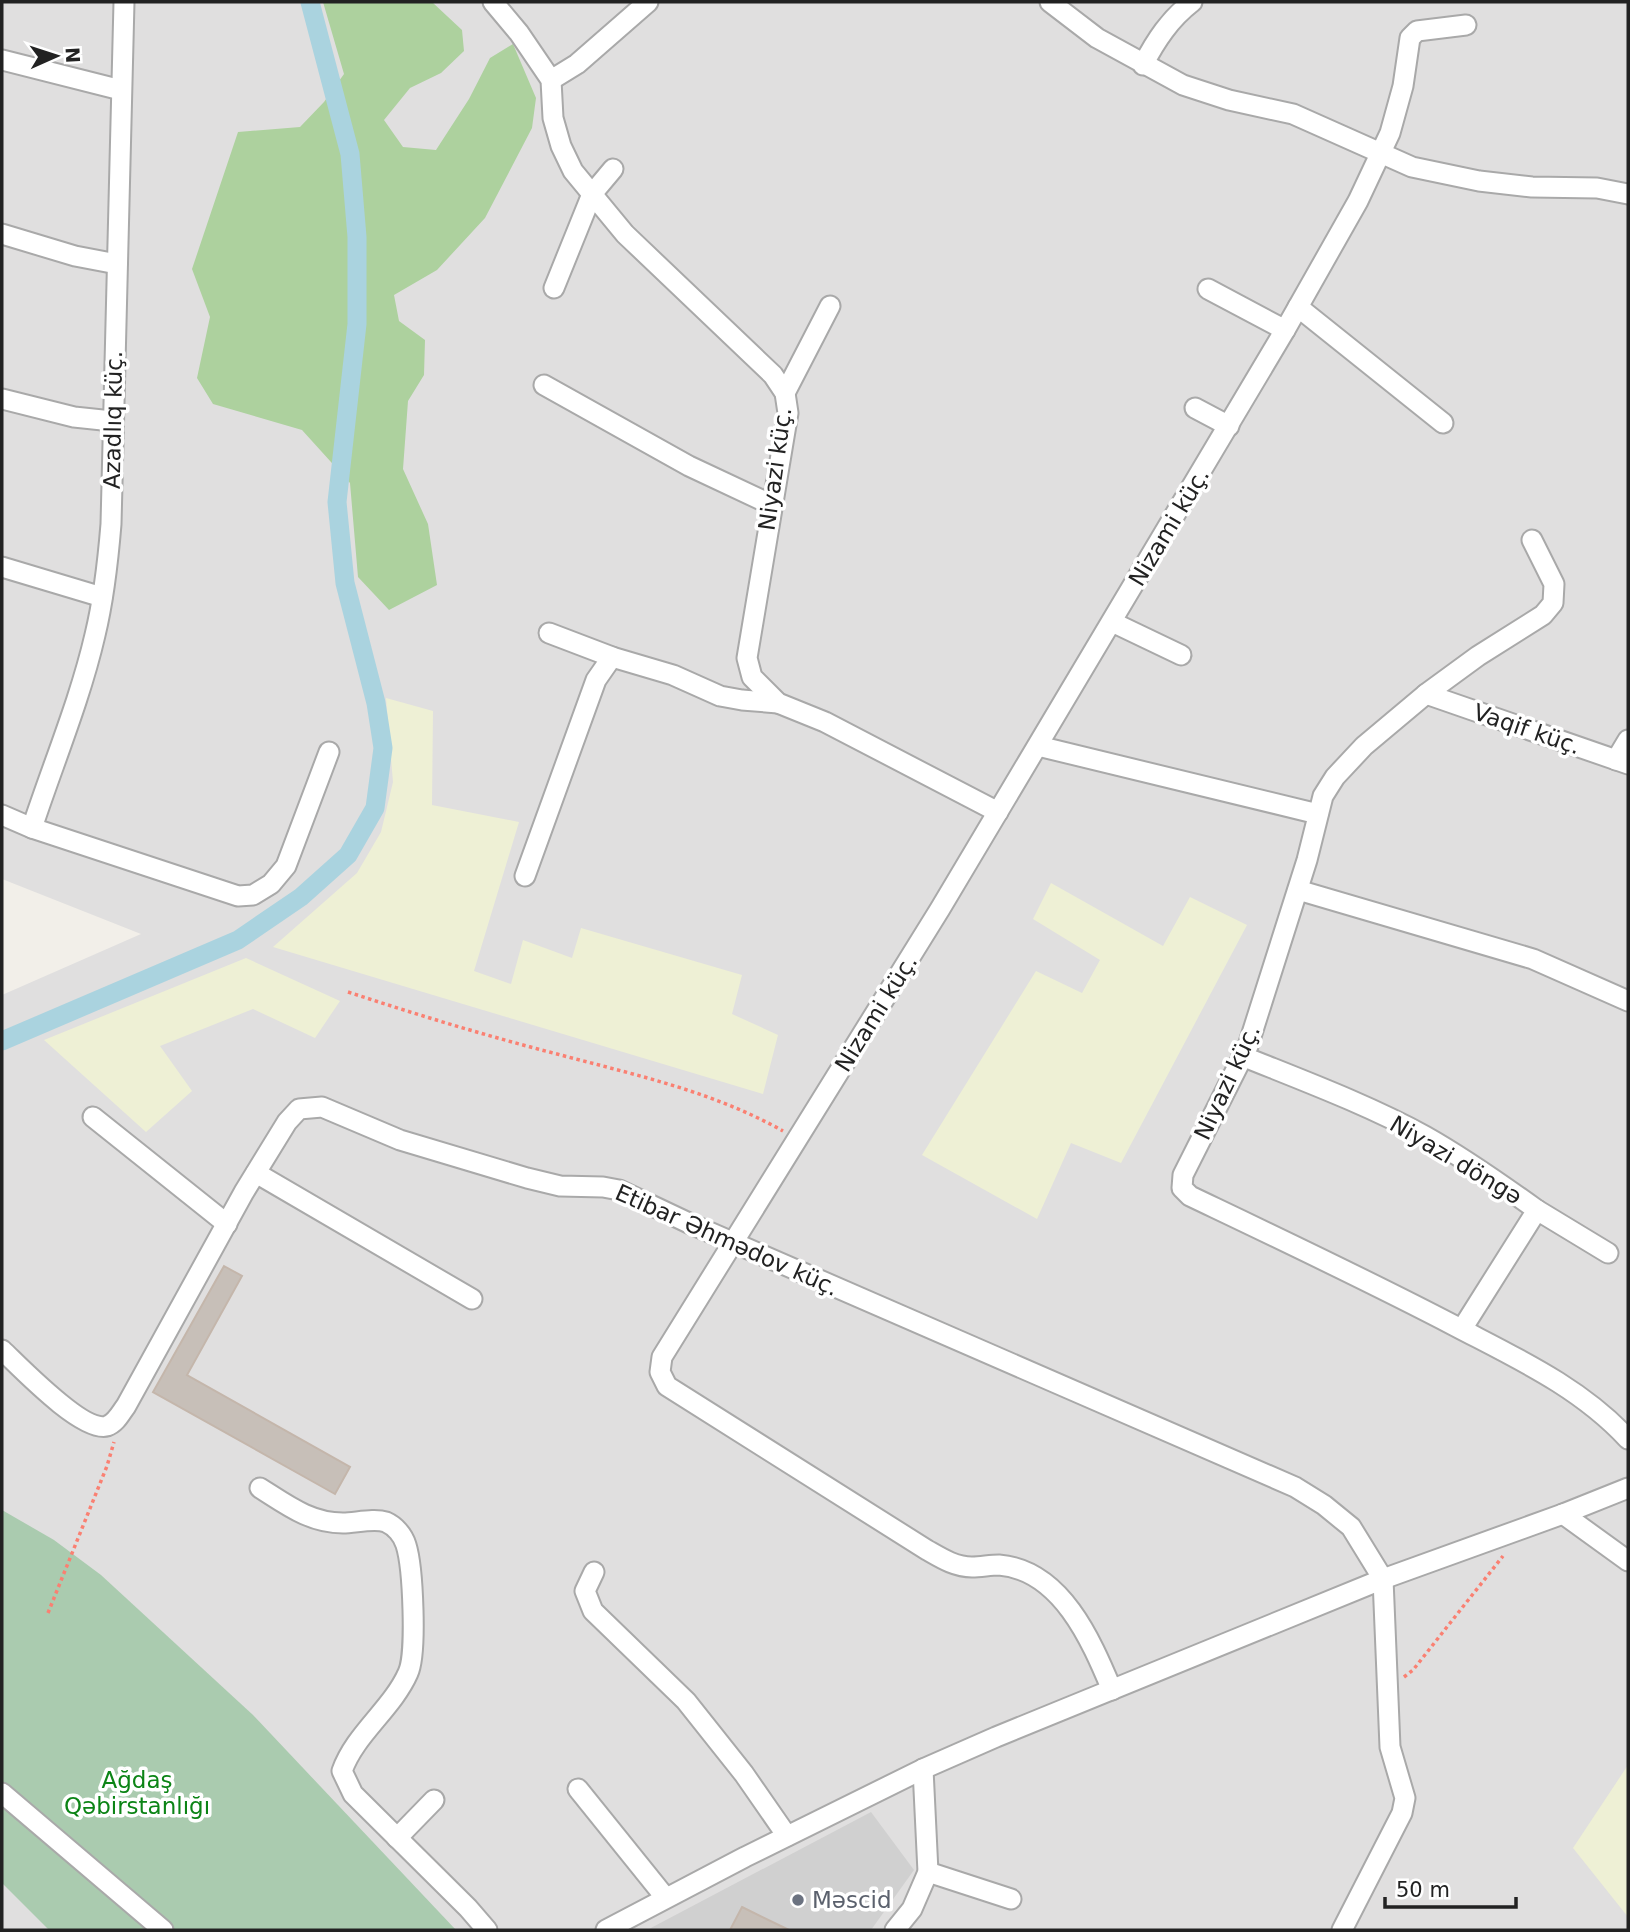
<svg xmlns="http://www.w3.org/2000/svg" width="1630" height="1932" font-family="'DejaVu Sans',sans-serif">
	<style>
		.residential { fill: #e0dfdf }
		.religious { fill: #d0d0d0 }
		.farmland { fill: #eef0d5 }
		.forest { fill: #add19e }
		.cemetery { fill: #aacbaf }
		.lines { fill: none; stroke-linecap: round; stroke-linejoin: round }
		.canal { stroke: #aad3df; stroke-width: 19 }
		.building { fill: #c7bfb8; stroke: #c4b6ab; stroke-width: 2 }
		.minor-casing { stroke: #a9a9a9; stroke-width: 23 }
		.path { stroke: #fa8072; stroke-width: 3.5; stroke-dasharray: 3.5 3.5; stroke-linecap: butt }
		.minor { stroke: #fff; stroke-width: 19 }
		.worship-dot { fill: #6b7280; stroke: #fff; stroke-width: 2.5 }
		.labels { text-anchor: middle; stroke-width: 7; stroke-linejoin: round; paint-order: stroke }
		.street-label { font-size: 23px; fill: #222; stroke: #fff }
		.park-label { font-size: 23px; fill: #0c8416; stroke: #fff }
		.worship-label { font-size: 23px; fill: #5b616d; stroke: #fff; text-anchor: start }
	</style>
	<rect width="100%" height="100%" fill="#f2efe9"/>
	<polygon class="residential" points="2,2 1628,2 1628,1930 2,1930 2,995 141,934 2,879"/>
	<polygon class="religious" points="871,1812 914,1870 871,1930 647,1930"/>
	<g class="farmland">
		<polygon points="386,698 433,711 432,805 519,822 474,971 511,984 523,940 572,958 581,928 742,975 732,1014 778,1035 763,1094 273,947 357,873 381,832 393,782"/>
		<polygon points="1051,883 1163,946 1190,897 1247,925 1121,1163 1071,1143 1037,1219 922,1155 1036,971 1082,993 1100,960 1033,919"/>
		<polygon points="246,958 340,1001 315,1038 253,1009 160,1046 192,1091 146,1132 44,1040"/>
		<polygon points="1628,1765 1628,1917 1573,1848"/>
	</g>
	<polygon class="forest" points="323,2 432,2 462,30 464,51 441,73 410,88 384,120 403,147 436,150 469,99 490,58 513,44 536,98 532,128 485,218 437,270 394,295 399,321 425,340 424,375 408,401 403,469 428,524 437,585 389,610 358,577 350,483 302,430 213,404 197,378 210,317 192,269 238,132 300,127 324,102 344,74"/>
	<polygon class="cemetery" points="2,1510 54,1540 101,1575 253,1715 456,1930 49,1930 2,1883"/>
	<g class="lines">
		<polyline class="canal" points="2,1041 238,940 301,897 348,855 375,808 383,748 376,703 345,583 337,502 357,324 357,237 350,154 310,2"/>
	</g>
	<g class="building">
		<polygon points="224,1266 242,1276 187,1375 350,1467 335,1494 153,1392"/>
		<polygon points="742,1907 789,1930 730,1930"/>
	</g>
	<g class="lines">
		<g class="minor-casing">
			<g id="minor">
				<polyline points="493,2 519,33 551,80 553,118 561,146 573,171 625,234 773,375 785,393 788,413 747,658 752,677 778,703 825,722 998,812"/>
				<polyline points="1050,2 1097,38 1183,85 1229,100 1293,114 1412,167 1479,181 1532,187 1597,188 1628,194"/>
				<polyline points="2,60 121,90"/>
				<path d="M1143 65C1156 40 1170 19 1192 2"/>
				<polyline points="551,80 577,64 648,2"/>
				<polyline points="2,234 75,256 117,264"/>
				<polyline points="554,288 592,194 613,169"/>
				<polyline points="1208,289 1285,330"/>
				<polyline points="1298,307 1443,423"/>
				<polyline points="544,385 689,466 772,505"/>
				<polyline points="785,393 830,306"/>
				<polyline points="2,399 74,417 112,421"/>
				<polyline points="1195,408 1229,426"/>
				<path d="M1532 540 1554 584 1553 603 1543 615 1478 656 1426 694 1364 746 1335 777 1323 796 1307 860 1248 1046 1183 1175 1182 1188 1190 1196C1278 1238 1367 1280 1455 1326 1516 1358 1580 1387 1628 1439"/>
				<polyline points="2,567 102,597"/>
				<polyline points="1112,622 1181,655"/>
				<polyline points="549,633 612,657"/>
				<polyline points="1426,694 1628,764"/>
				<polyline points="1038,746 1318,814"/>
				<polyline points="1616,760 1628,740"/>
				<polyline points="2,815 32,828 238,896 253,895 271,884 286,866 329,752"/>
				<path d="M32 828C53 764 80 700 95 635 104 598 108 561 111 524L124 2"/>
				<polyline points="525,876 596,680 612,657 673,675 720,696 742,700 778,703"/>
				<polyline points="1298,890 1533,959 1628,1001"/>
				<path d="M1242 1056C1304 1081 1366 1104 1425 1136 1464 1158 1501 1184 1537 1210L1462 1329"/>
				<polyline points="93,1117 227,1224"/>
				<polyline points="256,1173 472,1299"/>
				<polyline points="1537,1210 1608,1253"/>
				<path d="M2 1350C21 1368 83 1433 107 1426 116 1423 120 1414 126 1406L244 1192 287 1122 299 1109 322 1107 400 1140 527 1178 560 1186 603 1187 619 1190 693 1225 1295 1487 1324 1505 1351 1527 1383 1579 1390 1747 1405 1798 1402 1813 1342 1930"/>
				<path d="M260 1488C287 1505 310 1523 343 1523 355 1523 374 1518 386 1522 395 1526 403 1535 406 1545 413 1567 417 1654 408 1673 392 1709 355 1734 342 1771L353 1794 468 1908 487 1930"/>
				<polyline points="1563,1514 1628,1561"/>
				<polyline points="594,1572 585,1591 593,1611 686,1701 744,1774 787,1836"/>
				<path d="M1112 1690C1091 1640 1061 1570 999 1565 990 1565 981 1567 972 1567 955 1567 941 1558 927 1550L667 1386 660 1372 662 1357 940 909 1285 330 1358 201 1390 133 1403 86 1410 38 1417 31 1466 25"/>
				<polyline points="578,1789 665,1897"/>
				<polyline points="2,1793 163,1930"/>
				<polyline points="397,1838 434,1800"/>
				<polyline points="928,1872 1011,1899"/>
				<polyline points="606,1930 745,1857 923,1769 996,1737 1383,1579 1563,1514 1628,1488"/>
				<polyline points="895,1930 912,1909 928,1872 923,1769"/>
			</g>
		</g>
		<g class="path">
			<path d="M348 992C418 1015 487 1036 557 1054 635 1075 712 1091 783 1131"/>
			<polyline points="48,1613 107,1466 114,1442"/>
			<polyline points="1404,1677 1413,1670 1503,1556"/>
		</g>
		<use href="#minor" class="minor"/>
	</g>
	<circle class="worship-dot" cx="798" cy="1900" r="7"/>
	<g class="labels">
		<g class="street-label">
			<text transform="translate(113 420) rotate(-89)" y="8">Azadlıq küç.</text>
			<text transform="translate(775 469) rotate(-82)" y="8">Niyazi küç.</text>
			<text transform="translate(1169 527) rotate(-59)" y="8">Nizami küç.</text>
			<text transform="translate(1527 729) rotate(19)" y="8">Vaqif küç.</text>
			<text transform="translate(876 1013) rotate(-58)" y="8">Nizami küç.</text>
			<text transform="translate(1227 1082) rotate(-65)" y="8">Niyazi küç.</text>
			<text transform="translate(1456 1160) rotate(31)" y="8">Niyazi döngə</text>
			<text transform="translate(727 1240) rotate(24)" y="8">Etibar Əhmədov küç.</text>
		</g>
		<g class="park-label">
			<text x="137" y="1788">Ağdaş<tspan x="137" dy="26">Qəbirstanlığı</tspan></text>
		</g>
		<g class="worship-label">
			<text x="812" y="1908">Məscid</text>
		</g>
	</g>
	<rect width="1630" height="1932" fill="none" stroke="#222222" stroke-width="7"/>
	<g transform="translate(56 56) rotate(87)" stroke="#ffffff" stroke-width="5" paint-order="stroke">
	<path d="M0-5L12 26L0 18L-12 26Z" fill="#222222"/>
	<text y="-10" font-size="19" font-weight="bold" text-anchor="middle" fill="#222222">N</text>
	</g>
	<path d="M1385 1897v10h131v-10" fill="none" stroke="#222222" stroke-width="3.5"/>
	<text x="1396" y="1897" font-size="21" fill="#222222" stroke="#ffffff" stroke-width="5" paint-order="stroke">50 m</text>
</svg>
